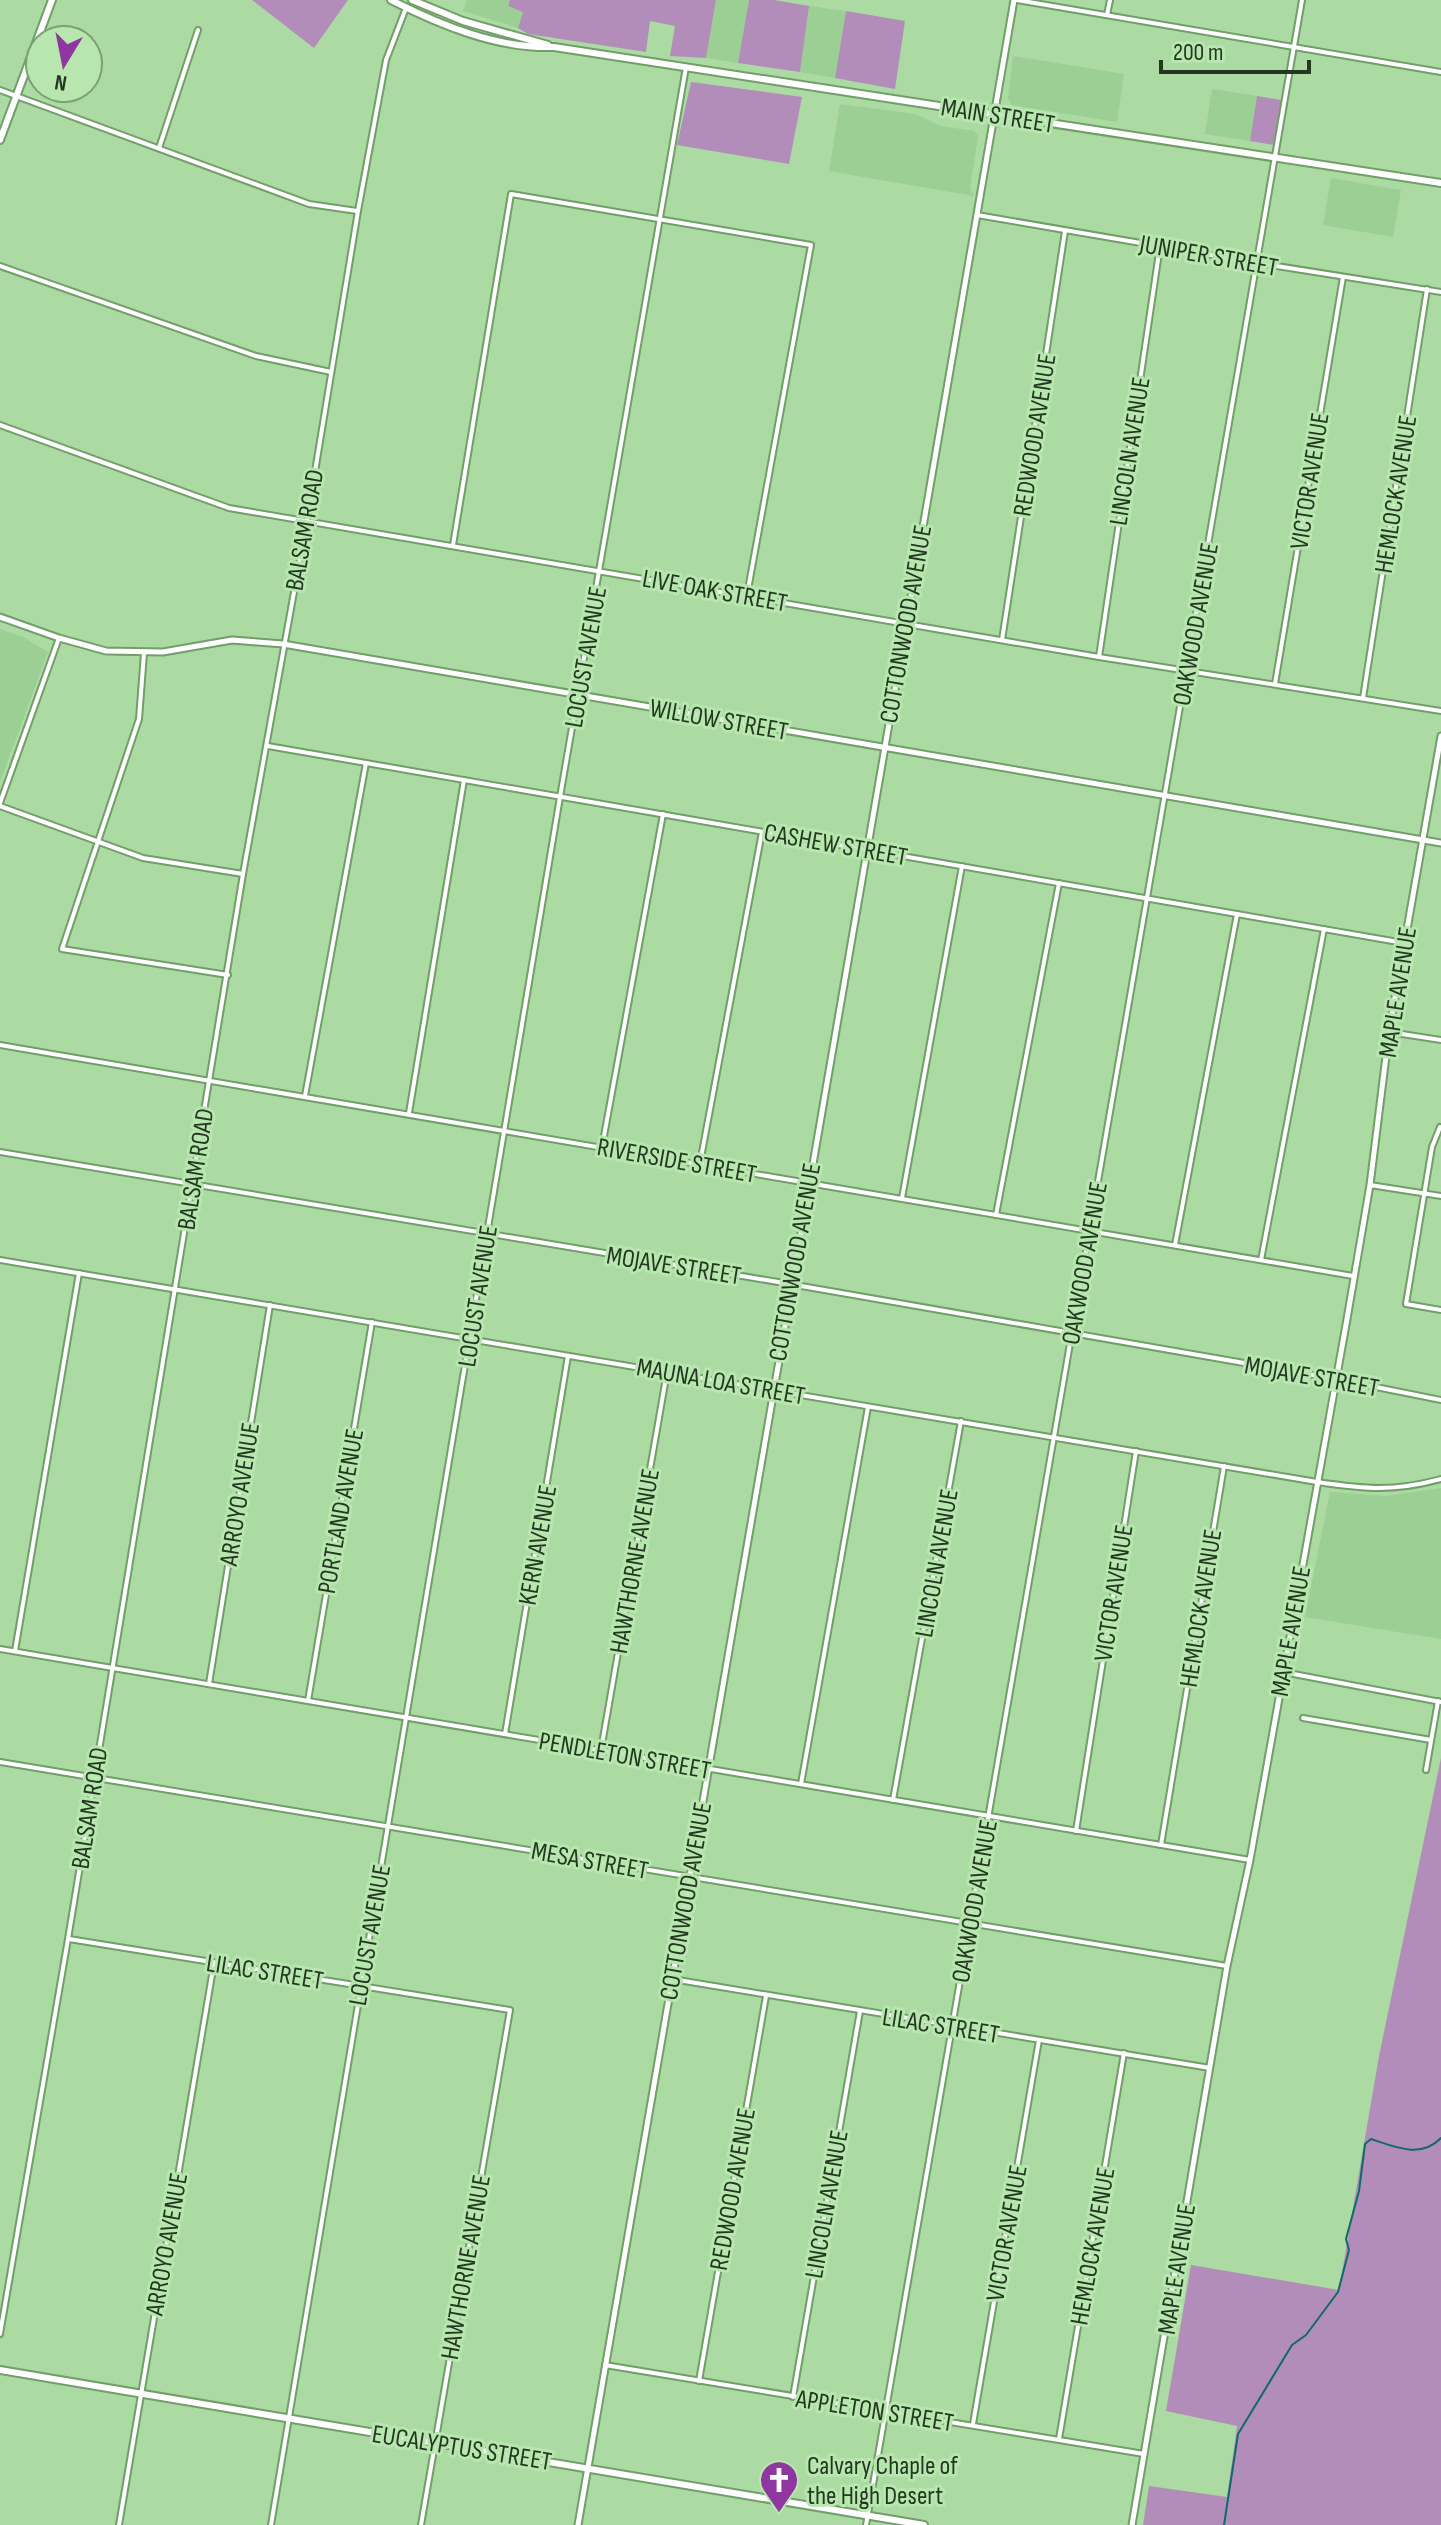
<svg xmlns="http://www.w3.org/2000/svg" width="1441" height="2525" font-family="'Sofia Sans Condensed',sans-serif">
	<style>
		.built { fill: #9ccf93 }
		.green { fill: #b38dba }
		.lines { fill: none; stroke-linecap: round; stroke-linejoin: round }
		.stream { stroke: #0f6b68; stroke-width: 2 }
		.minor-casing { stroke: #719e69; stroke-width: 8 }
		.tertiary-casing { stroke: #719e69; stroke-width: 9 }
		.secondary-casing { stroke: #719e69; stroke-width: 10 }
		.primary-casing { stroke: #719e69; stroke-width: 10 }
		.minor { stroke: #fff; stroke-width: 4 }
		.tertiary { stroke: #fff; stroke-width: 5 }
		.secondary { stroke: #fff; stroke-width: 6 }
		.primary { stroke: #fff; stroke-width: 6 }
		.labels { text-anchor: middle; stroke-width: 6; stroke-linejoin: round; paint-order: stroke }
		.street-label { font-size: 26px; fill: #243721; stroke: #b7e7af }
		.poi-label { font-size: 26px; fill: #243721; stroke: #b7e7af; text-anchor: start }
	</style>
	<rect width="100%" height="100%" fill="#abdaa2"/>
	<g class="built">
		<polygon points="467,0 510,0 508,6 523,12 518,28 463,11"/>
		<polygon points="716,0 749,0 738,63 706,58"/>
		<polygon points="809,6 846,11 835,78 800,72"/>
		<polygon points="1013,56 1124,74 1117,122 1012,105 1008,98"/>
		<polygon points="1212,89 1257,96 1250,141 1205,134"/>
		<polygon points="840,104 915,114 941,126 974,131 978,136 970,188 974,196 829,171"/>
		<polygon points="1331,178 1401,190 1393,237 1323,225"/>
		<polygon points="0,629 23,637 48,652 0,782"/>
		<polygon points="1441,1488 1441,1639 1305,1617 1330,1492 1385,1496"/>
	</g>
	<g class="green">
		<polygon points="252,0 348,0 314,48"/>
		<polygon points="510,0 716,0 706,58 670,56 675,26 650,21 646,52 528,34 518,28 523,12 508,6"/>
		<polygon points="749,0 774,0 809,6 800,72 738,63"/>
		<polygon points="846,11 905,21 895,89 835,78"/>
		<polygon points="691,82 802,97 789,164 677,145"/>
		<polygon points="1257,96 1281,100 1274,145 1250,141"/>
		<polygon points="1441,1758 1441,2525 1143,2525 1149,2486 1227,2497 1237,2426 1166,2411 1191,2265 1339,2290 1379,2056"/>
	</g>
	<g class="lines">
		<path class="stream" d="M1224 2525 1238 2434 1292 2345 1306 2335 1338 2292 1349 2250 1346 2239 1359 2191 1365 2144 1371 2139C1395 2147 1421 2159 1441 2138"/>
		<g class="minor-casing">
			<g id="minor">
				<polyline points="1017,0 1441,72"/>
				<polyline points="1107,15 1110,0"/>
				<polyline points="0,90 309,204 357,211"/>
				<polyline points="159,148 198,30"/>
				<polyline points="977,215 1258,263 1441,292"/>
				<polyline points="0,266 256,356 331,372"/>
				<polyline points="0,425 229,508 1099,657 1441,711"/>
				<polyline points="453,545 511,194 811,245 747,595"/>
				<polyline points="1002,640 1065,231"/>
				<polyline points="144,653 139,719 62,949 228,975"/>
				<polyline points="1099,657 1160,246"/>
				<polyline points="1275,684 1343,277"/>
				<polyline points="1363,698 1427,289"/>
				<polyline points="268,746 1404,943"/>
				<polyline points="0,803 59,638"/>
				<polyline points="0,806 143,858 243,874"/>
				<polyline points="1389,1032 1441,1040"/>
				<polyline points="0,1045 1353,1276"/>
				<polyline points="305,1096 366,763"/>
				<polyline points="409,1113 464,780"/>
				<polyline points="1440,1127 1432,1147 1406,1304 1441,1310"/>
				<polyline points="602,1147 663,814"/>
				<polyline points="0,1152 790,1284 1336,1379 1441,1400"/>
				<polyline points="700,1163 762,832"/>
				<polyline points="1370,1185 1441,1196"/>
				<polyline points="902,1198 962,866"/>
				<polyline points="996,1215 1059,883"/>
				<polyline points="1175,1245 1237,914"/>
				<path d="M0 1260 1317 1482C1366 1489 1393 1492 1441 1479"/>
				<polyline points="1261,1260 1324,929"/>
				<polyline points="0,1649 1250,1860"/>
				<polyline points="15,1651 79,1273"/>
				<polyline points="1283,1672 1441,1702"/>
				<polyline points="209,1684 270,1305"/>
				<polyline points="308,1701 372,1322"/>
				<polyline points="1303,1718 1431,1740"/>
				<polyline points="505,1734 568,1356"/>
				<polyline points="601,1750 667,1372"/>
				<polyline points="0,1762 1227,1966"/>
				<polyline points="1426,1770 1438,1701"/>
				<polyline points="801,1784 868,1407"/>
				<polyline points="893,1800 961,1421"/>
				<polyline points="1076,1831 1136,1451"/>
				<polyline points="1161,1845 1224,1466"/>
				<polyline points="69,1939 510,2010 421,2525"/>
				<polyline points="672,1979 1210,2068"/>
				<polyline points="0,2334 68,1939 243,874 307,520 358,211 386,60 406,8"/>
				<polyline points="605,2365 1144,2454"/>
				<polyline points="699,2381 766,1996"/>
				<polyline points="793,2397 860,2011"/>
				<polyline points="973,2424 1039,2040"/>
				<polyline points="1059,2439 1124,2053"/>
				<polyline points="119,2525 214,1963"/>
				<polyline points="271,2525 560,797 686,67"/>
				<polyline points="866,2525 1302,0"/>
			</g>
		</g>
		<g class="tertiary-casing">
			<g id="tertiary">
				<polyline points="0,617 59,638 106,651 163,652 232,640 283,644 1441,843"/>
				<polyline points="578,2525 1014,0"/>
				<polyline points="1132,2525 1227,1966 1250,1860 1347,1319 1370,1185 1389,1032 1441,736"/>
			</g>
		</g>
		<g class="secondary-casing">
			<g id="secondary">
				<polyline points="0,140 52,0"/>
				<polyline points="0,2370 924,2525"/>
			</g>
		</g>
		<g class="primary-casing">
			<g id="primary">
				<path d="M391 0C440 25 498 49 554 47L1441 183"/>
				<polyline points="412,0 463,21 548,45"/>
			</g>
		</g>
		<use href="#minor" class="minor"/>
		<use href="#tertiary" class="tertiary"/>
		<use href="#secondary" class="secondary"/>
		<use href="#primary" class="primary"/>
	</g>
	<defs>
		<g id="church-pin" transform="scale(2)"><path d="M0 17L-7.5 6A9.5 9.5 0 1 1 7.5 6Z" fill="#9036a1" stroke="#b7e7af"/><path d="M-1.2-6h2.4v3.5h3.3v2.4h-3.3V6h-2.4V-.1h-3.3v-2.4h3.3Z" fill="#fff"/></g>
	</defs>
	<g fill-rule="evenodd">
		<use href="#church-pin" x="779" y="2480"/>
	</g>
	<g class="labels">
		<g class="street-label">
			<text transform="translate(998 115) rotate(9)" y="9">MAIN STREET</text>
			<text transform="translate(1209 255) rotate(10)" y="9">JUNIPER STREET</text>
			<text transform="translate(1034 435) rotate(-81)" y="9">REDWOOD AVENUE</text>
			<text transform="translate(1129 451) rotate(-81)" y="9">LINCOLN AVENUE</text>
			<text transform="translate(1309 481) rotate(-81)" y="9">VICTOR AVENUE</text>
			<text transform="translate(1395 494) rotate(-81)" y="9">HEMLOCK AVENUE</text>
			<text transform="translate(304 530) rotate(-80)" y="9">BALSAM ROAD</text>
			<text transform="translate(715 590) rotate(10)" y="9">LIVE OAK STREET</text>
			<text transform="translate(905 624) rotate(-80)" y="9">COTTONWOOD AVENUE</text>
			<text transform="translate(1195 624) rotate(-80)" y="9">OAKWOOD AVENUE</text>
			<text transform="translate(585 657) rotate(-80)" y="9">LOCUST AVENUE</text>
			<text transform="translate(719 719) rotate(10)" y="9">WILLOW STREET</text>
			<text transform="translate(836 844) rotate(10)" y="9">CASHEW STREET</text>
			<text transform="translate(1397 992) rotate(-81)" y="9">MAPLE AVENUE</text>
			<text transform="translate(677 1160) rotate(10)" y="9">RIVERSIDE STREET</text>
			<text transform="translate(195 1169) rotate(-81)" y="9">BALSAM ROAD</text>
			<text transform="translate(794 1262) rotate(-80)" y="9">COTTONWOOD AVENUE</text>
			<text transform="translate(1084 1263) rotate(-80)" y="9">OAKWOOD AVENUE</text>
			<text transform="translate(674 1265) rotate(9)" y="9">MOJAVE STREET</text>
			<text transform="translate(477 1296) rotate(-81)" y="9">LOCUST AVENUE</text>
			<text transform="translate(1312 1376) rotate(10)" y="9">MOJAVE STREET</text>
			<text transform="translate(721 1381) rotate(10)" y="9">MAUNA LOA STREET</text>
			<text transform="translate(239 1494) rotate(-81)" y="9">ARROYO AVENUE</text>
			<text transform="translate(340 1511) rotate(-80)" y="9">PORTLAND AVENUE</text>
			<text transform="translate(537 1545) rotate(-80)" y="9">KERN AVENUE</text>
			<text transform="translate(634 1561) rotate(-80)" y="9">HAWTHORNE AVENUE</text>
			<text transform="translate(936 1563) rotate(-80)" y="9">LINCOLN AVENUE</text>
			<text transform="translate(1113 1593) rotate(-81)" y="9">VICTOR AVENUE</text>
			<text transform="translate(1200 1608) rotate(-81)" y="9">HEMLOCK AVENUE</text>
			<text transform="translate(1290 1631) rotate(-80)" y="9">MAPLE AVENUE</text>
			<text transform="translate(625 1755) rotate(10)" y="9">PENDLETON STREET</text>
			<text transform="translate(89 1808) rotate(-81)" y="9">BALSAM ROAD</text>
			<text transform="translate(590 1860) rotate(10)" y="9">MESA STREET</text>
			<text transform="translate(685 1901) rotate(-80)" y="9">COTTONWOOD AVENUE</text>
			<text transform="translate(974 1901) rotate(-80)" y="9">OAKWOOD AVENUE</text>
			<text transform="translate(369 1935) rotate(-80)" y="9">LOCUST AVENUE</text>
			<text transform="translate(265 1971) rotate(9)" y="9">LILAC STREET</text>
			<text transform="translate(941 2025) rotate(9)" y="9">LILAC STREET</text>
			<text transform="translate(732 2189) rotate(-80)" y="9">REDWOOD AVENUE</text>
			<text transform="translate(826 2204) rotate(-80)" y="9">LINCOLN AVENUE</text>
			<text transform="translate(1006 2233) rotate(-80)" y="9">VICTOR AVENUE</text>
			<text transform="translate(166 2244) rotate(-80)" y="9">ARROYO AVENUE</text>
			<text transform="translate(1092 2246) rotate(-80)" y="9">HEMLOCK AVENUE</text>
			<text transform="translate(465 2267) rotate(-80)" y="9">HAWTHORNE AVENUE</text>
			<text transform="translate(1176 2269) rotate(-81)" y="9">MAPLE AVENUE</text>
			<text transform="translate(875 2410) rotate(9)" y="9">APPLETON STREET</text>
			<text transform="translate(462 2447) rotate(9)" y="9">EUCALYPTUS STREET</text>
		</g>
		<g class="poi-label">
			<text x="807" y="2474">Calvary Chaple of<tspan x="807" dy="30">the High Desert</tspan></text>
		</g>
	</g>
	<g transform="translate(64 64) rotate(190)"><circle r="38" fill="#b7e7af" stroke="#7ca176" stroke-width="2"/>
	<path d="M0-6L14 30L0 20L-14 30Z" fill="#9036a1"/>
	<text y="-12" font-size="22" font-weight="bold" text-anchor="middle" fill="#243721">N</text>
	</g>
	<path d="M1161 60v12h148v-12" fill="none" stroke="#243721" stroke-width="4"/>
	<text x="1173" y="60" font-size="24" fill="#243721" stroke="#b7e7af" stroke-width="6" paint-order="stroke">200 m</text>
</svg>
